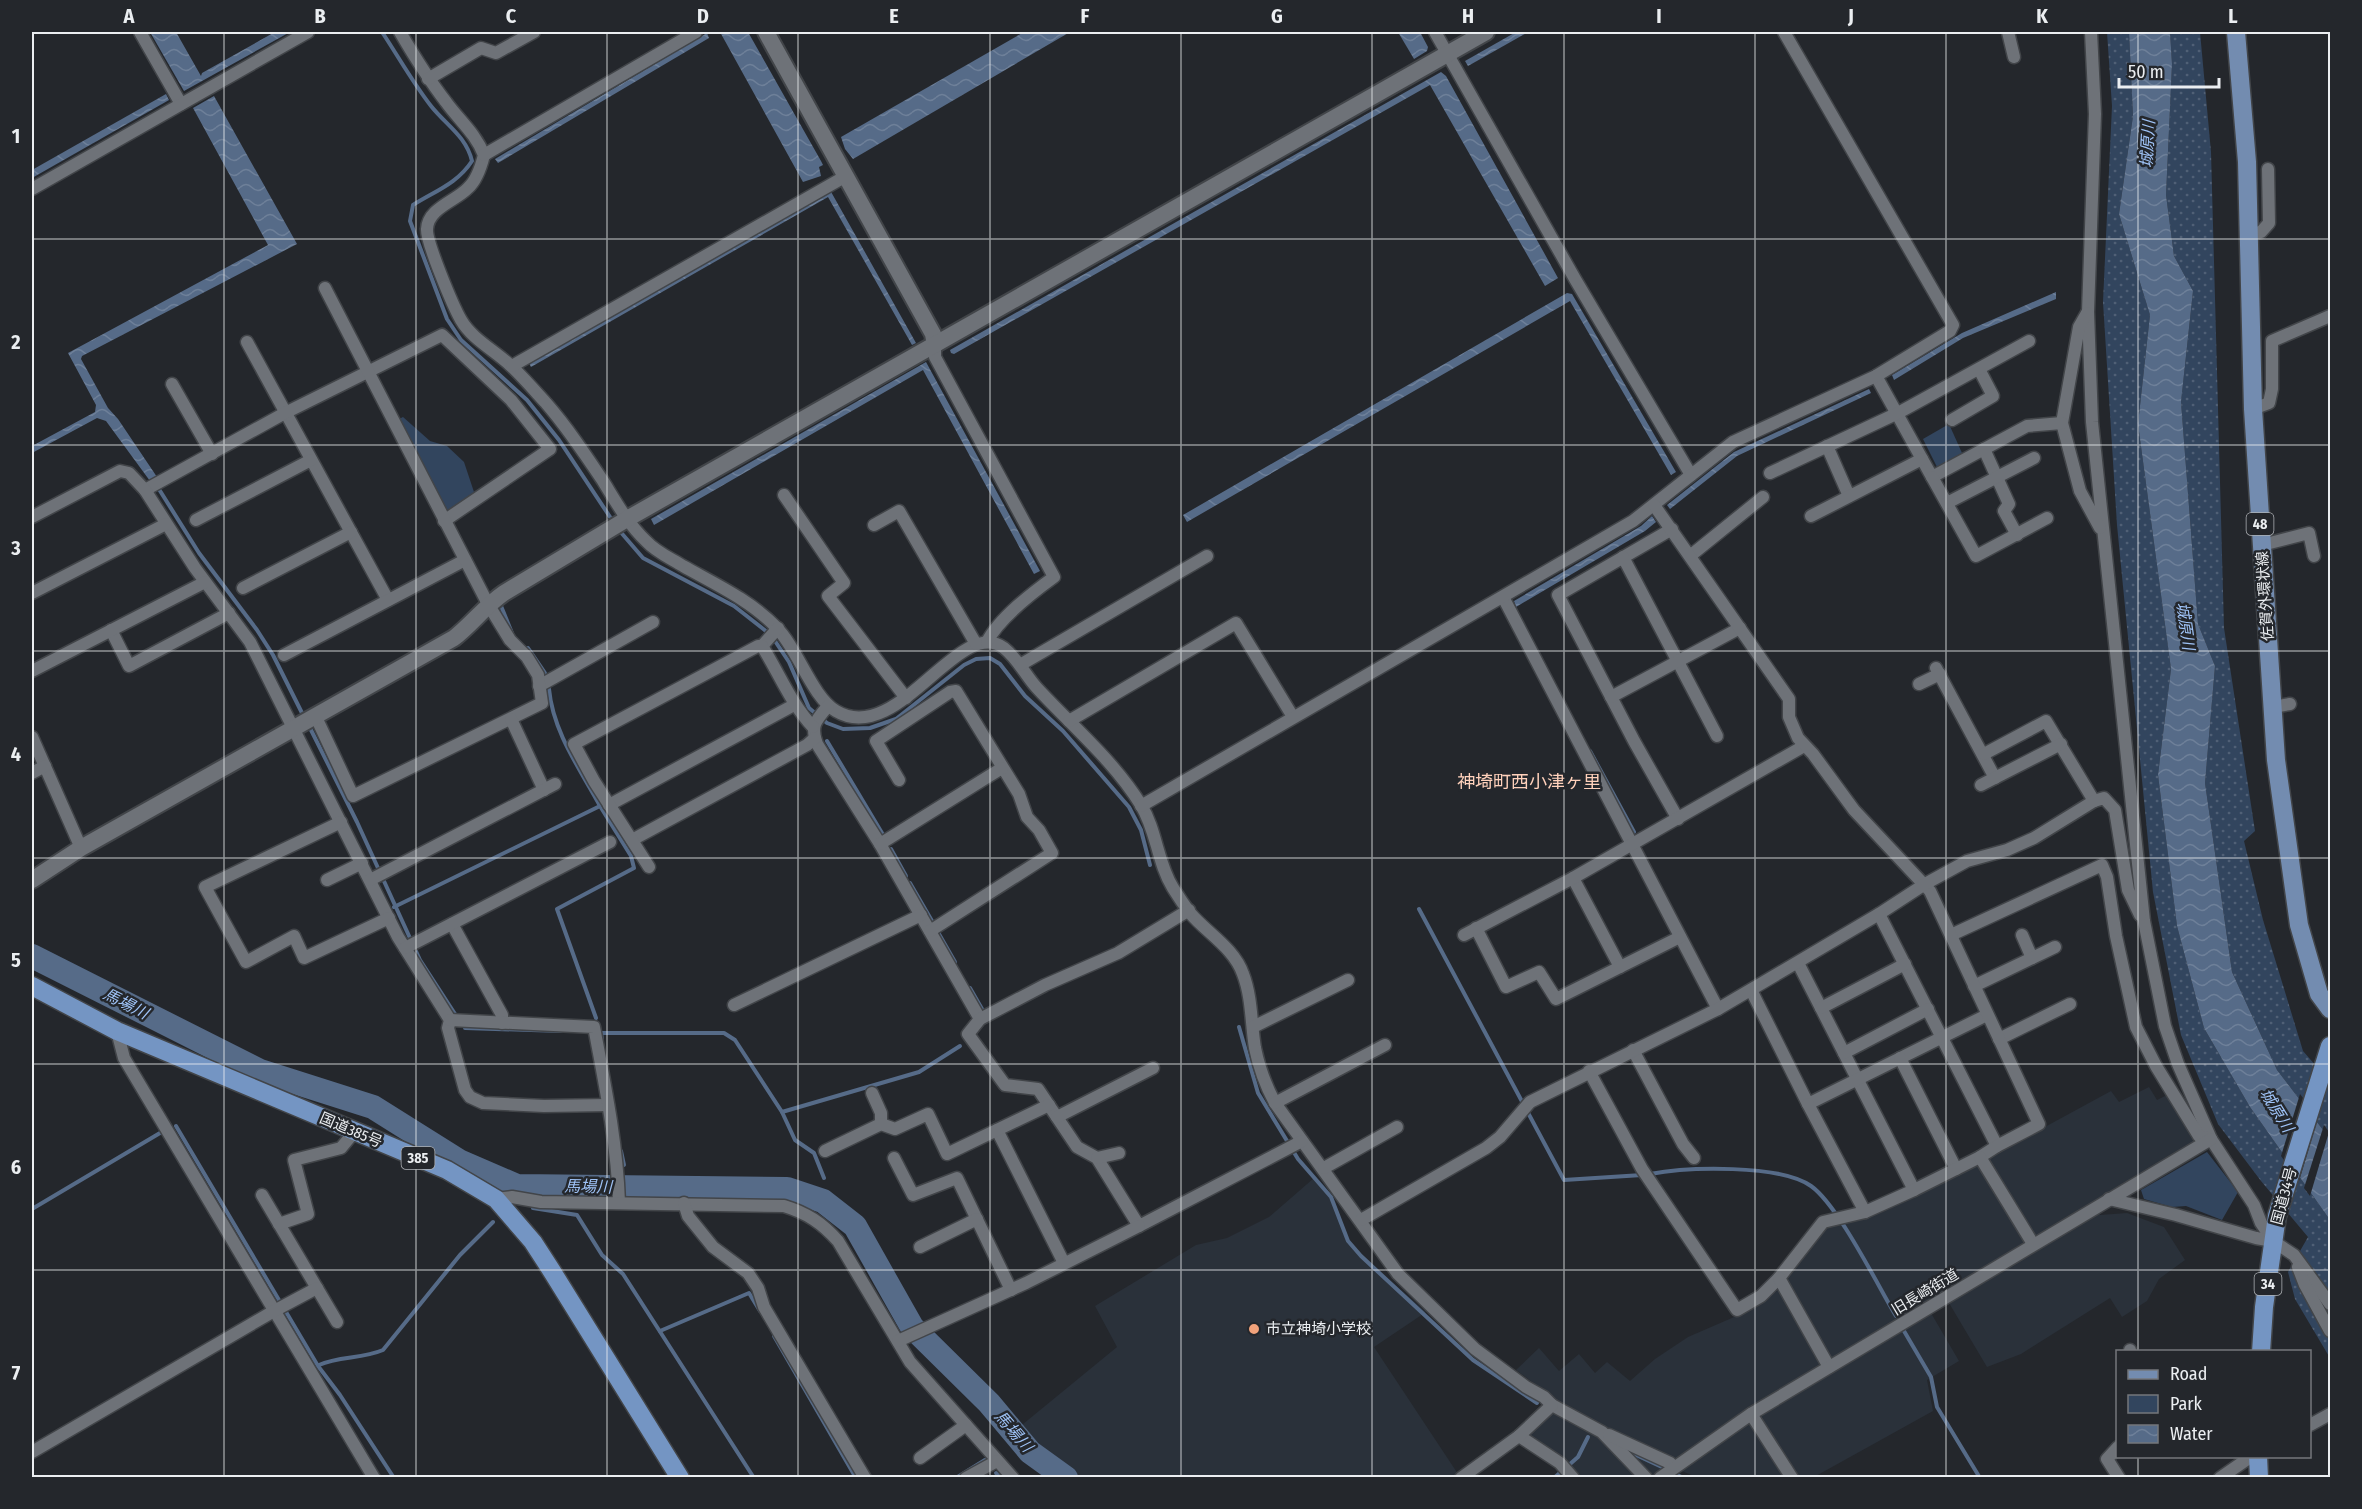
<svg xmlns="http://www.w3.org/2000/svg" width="2362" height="1509" font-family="'Fira Sans Condensed','Noto Sans JP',sans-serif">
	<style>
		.built { fill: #2a313a }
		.grass { fill: url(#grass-dots) }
		.green { fill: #32455e }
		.water { fill: url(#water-waves) }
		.pier { fill: #24272c }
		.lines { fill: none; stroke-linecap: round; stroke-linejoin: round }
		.stream { stroke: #566b88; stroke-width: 4 }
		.river { stroke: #566b88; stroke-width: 24 }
		.minor-casing { stroke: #424549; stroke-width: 15 }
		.tertiary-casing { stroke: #424549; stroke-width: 20 }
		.primary-casing { stroke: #424549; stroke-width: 21 }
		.trunk-casing { stroke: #424549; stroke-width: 21 }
		.minor { stroke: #6e7278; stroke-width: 12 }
		.tertiary { stroke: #6e7278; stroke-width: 16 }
		.primary { stroke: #738cb0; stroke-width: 18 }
		.trunk { stroke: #7495c3; stroke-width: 18 }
		.grid { fill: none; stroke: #ebeef1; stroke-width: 1.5; stroke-opacity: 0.55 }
		.poi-dot { fill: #f1a27b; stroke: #24272c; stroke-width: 2 }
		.labels { text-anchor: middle; stroke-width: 5; stroke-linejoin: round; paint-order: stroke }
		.shield { fill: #24272c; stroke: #afb2b6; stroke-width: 1.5 }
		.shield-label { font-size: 14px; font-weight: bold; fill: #ebeef1 }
		.street-label { font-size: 15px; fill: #ebeef1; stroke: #24272c }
		.poi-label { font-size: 15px; fill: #ebeef1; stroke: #24272c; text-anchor: start }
		.water-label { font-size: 16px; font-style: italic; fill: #9fc3f7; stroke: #24272c }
		.quarter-label { font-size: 18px; fill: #ffd1bb; stroke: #24272c }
		.neatline { fill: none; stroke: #ebeef1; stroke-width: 2 }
		.grid-label { font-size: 20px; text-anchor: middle; font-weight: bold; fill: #ebeef1 }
	</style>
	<defs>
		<pattern id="grass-dots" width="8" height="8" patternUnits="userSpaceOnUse" patternTransform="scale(1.5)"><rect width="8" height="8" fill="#32455e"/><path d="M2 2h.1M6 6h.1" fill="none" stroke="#506076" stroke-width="1.8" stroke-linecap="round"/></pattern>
		<pattern id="water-waves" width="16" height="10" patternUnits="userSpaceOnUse" patternTransform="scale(1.5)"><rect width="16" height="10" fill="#566b88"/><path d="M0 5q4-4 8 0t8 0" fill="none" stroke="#6e8099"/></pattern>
	</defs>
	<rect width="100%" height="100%" fill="#24272c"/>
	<g class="built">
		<polygon points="2149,1087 2157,1100 2167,1095 2195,1141 2092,1202 2100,1215 2127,1213 2164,1227 2185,1260 2159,1279 2147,1301 2122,1317 2110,1298 2021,1354 1987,1367 1949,1303 1931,1313 1959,1361 1927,1380 1933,1411 1814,1477 1696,1477 1682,1471 1673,1477 1578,1477 1526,1435 1559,1402 1516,1370 1539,1348 1559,1371 1579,1354 1595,1373 1607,1362 1630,1381 1655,1359 1688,1337 1748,1311 1777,1291 1828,1227 1868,1217 1979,1163 2111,1091 2119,1102"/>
		<polygon points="1314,1178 1333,1202 1347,1243 1426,1312 1374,1347 1458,1474 1453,1478 1073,1477 1032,1448 1017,1429 1117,1347 1095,1306 1196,1245 1227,1238 1269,1217"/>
	</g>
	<g class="grass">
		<polygon points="2107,32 2129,32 2133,116 2119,214 2150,315 2138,424 2171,669 2158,775 2177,926 2204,1028 2250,1107 2330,1220 2330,1358 2295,1299 2288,1272 2308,1237 2261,1181 2218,1124 2181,1035 2153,892 2117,525 2103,302 2112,106"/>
		<polygon points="2170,32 2200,32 2211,152 2224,628 2255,831 2244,841 2263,920 2303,1051 2330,1082 2330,1139 2277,1070 2232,972 2205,783 2215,666 2198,624 2181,402 2193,291 2174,256 2166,195 2172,64"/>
	</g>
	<g class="green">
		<polygon points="403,417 430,441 447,446 464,462 475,495 447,515 397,420"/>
		<polygon points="1949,424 1962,453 1937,467 1923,439"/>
		<polygon points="2207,1152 2238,1192 2222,1220 2186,1206 2172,1207 2144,1199 2141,1190"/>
	</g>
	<g class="water">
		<polygon points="150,32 176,32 201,76 202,73 275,32 290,32 184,91"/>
		<polygon points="720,32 748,32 821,161 823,165 819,167 821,176 803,182"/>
		<polygon points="1024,32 1070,32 853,159 845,149 841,137"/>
		<polygon points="1398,32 1420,32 1428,47 1427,51 1414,59"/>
		<polygon points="1516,32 1528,32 1468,66 1465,61"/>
		<polygon points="2129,32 2170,32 2172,64 2166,195 2174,256 2193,291 2181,402 2198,624 2215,666 2205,783 2232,972 2277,1070 2330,1139 2330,1220 2250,1107 2204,1028 2177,926 2158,775 2171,669 2138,424 2150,315 2119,214 2133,116"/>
		<polygon points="707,33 709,38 498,163 495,159"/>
		<polygon points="1441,72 1446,76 1558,278 1545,286 1430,85 954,354 951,353 950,350"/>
		<polygon points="166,94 169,100 32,178 32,170"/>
		<polygon points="214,96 297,244 82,356 81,359 108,408 118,419 157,477 150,481 106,421 97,418 32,453 32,446 95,412 96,405 68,353 268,245 193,108"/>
		<polygon points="830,190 916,343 912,345 828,197 531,367 529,363"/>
		<polygon points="2056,292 2056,299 1963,338 1894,380 1892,375 1962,333"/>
		<polygon points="1567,293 1572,294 1676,472 1671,475 1570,301 1187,522 1183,515"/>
		<polygon points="926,362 1040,571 1034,574 923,370 654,525 651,519"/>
		<polygon points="1869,389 1871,393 1737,456 1670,509 1667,505 1734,452"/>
		<polygon points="1652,516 1656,522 1645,531 1516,607 1514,601 1641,526"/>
	</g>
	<g class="pier">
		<polygon points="2300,1094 2318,1118 2299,1181 2281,1156"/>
		<polygon points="2324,1125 2329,1132 2310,1196 2304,1188"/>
	</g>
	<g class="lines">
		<g class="stream">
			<path d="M382 32C398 56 413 83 431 106 446 125 466 136 472 161 457 184 435 191 413 205L410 221 447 319 461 340 527 400 559 440 614 523"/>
			<polyline points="157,486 199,553 257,630 273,655 304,717"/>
			<polyline points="618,529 643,558 734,606 771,635 789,662 809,708 827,723 843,729 870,728 896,719 964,665 976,659 990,658 1000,664 1025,696 1063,731 1129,807 1141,830 1150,865"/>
			<polyline points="501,606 512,633"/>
			<polyline points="528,648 545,673"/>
			<polyline points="309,726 357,822 420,960 455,1014"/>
			<polyline points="827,741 882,833"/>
			<polyline points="1590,751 1634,832"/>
			<polyline points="891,849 906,876"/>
			<polyline points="910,883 932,921"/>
			<path d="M394 907 600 806C580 769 553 732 549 689"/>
			<polyline points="1419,909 1564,1180 1642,1175"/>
			<polyline points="939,934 955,962"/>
			<polyline points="970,988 982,1009"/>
			<polyline points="596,1018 557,909 634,868 631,856 600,806"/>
			<polyline points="1239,1027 1258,1093 1298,1159 1331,1197 1348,1241 1361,1256 1473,1360 1537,1403"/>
			<polyline points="465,1028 561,1031"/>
			<polyline points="602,1039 601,1033 724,1033 735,1040 782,1112 795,1140 814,1153 824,1178"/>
			<polyline points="782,1112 919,1072 960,1046"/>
			<polyline points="176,1126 318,1366 340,1395 394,1478"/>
			<polyline points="621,1151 624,1165"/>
			<path d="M1650 1174C1687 1167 1780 1164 1811 1186 1838 1205 1877 1284 1896 1316"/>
			<polyline points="533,1208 577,1215 602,1255 623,1274 754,1478"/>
			<polyline points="32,1209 160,1133"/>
			<polyline points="660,1331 749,1293 760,1311"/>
			<polyline points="1904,1331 1931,1377 1937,1407 1980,1478"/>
			<polyline points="774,1336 856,1478"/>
			<path d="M319 1365C339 1356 362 1359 383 1350L460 1255 493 1222"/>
			<polyline points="1634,1454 1664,1468"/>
			<polyline points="996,1473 1000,1478"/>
			<polyline points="1677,1475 1684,1478"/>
			<polyline points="956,1478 985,1460"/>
			<polyline points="1554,1478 1578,1457 1588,1437"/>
		</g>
		<polyline class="river" points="32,956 260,1071 373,1107 459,1161 517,1186 787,1189 823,1201 855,1226 912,1327 989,1403 1030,1452 1066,1478"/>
		<g class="minor-casing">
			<g id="minor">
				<polyline points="140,32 181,104"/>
				<path d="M400 32C414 56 429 80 446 102 459 120 476 134 484 155 481 167 477 180 468 188 456 201 428 208 427 229 426 242 453 306 461 320 472 339 494 350 510 365 522 376 534 390 546 403 567 427 585 454 603 481 616 502 628 524 646 541 656 552 670 558 683 566 715 584 750 600 776 627 798 649 812 697 836 711 898 748 959 614 1004 648 1018 659 1026 676 1037 688 1072 726 1114 761 1141 805 1157 831 1157 862 1173 888 1178 896 1184 905 1190 913 1207 933 1234 948 1243 974 1252 997 1251 1024 1255 1048 1259 1068 1266 1086 1275 1103L1398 1274 1475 1349 1526 1387 1544 1397 1552 1405 1602 1432 1646 1478"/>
				<polyline points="1435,32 1575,279 1691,475"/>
				<polyline points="2008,32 2014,57"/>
				<polyline points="2091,32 2095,114 2088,312 2092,422 2144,921 2165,1026 2178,1064 2211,1139 2254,1205 2261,1223 2273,1241 2294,1255 2330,1304"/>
				<polyline points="428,79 481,48 496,53 534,32"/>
				<polyline points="484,155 696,32"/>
				<polyline points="32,189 308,32"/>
				<polyline points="2249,234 2261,232 2269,223 2268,169"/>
				<polyline points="2087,313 2079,327 2062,423 2080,491 2100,528"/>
				<polyline points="247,342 388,600"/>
				<path d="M935 345V357L1054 577C1032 593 999 618 987 642"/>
				<polyline points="512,366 846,176"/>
				<polyline points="1876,376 1932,477 2027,426 2062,423"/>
				<polyline points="172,384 212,454"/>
				<polyline points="2253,409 2269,403 2272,389 2272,341 2330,316"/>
				<polyline points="1952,420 1993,396 1979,369"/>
				<polyline points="1827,446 1849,496"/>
				<polyline points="1984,449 2009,504 2004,511 2017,535"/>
				<polyline points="1770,473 1898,413 2029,341"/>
				<polyline points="1932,477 1976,556 2047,518"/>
				<polyline points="145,490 285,413 442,335 511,400 550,449 444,521"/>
				<polyline points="784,495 844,583 828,596 906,698"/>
				<polyline points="1947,503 2034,458"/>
				<polyline points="1811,516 1922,459"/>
				<polyline points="32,517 120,471 129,473 145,490 195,568 250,642 398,937 450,1020 448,1028 465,1090 470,1097 483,1103 544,1106 608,1105"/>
				<polyline points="196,520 311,460"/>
				<polyline points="874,525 899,511 976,644"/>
				<polyline points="1672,529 1558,595 1634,741 1678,819"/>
				<polyline points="2262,545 2309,533 2314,556"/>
				<polyline points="1690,556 1763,497"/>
				<polyline points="1623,557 1717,736"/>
				<polyline points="243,588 351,532"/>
				<polyline points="32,593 166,524"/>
				<polyline points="1503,597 1718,1009"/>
				<polyline points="111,630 129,666 229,613"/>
				<polyline points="762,646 778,628"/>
				<polyline points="284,655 465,560"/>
				<polyline points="1020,665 1207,556"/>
				<polyline points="1936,668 1995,778"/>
				<polyline points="32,671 205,582"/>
				<polyline points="1919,684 1940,674"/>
				<polyline points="539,686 653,622"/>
				<polyline points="1611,697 1740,628"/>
				<path d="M828 706C816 720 810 726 817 744L880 844 980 1019"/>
				<polyline points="2273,707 2290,704"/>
				<polyline points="315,715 353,796 542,703 538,675 527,657 510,640 488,604 325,288"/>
				<polyline points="511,719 544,790"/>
				<polyline points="1069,721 1236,623 1290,712"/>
				<polyline points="32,737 81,848"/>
				<polyline points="1984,754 2046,721 2094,801"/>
				<polyline points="32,773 45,766"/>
				<polyline points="899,780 876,741 950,692 956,691 1019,794 1027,817 1039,830 1052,853 930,931"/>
				<polyline points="1981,785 2061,744"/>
				<polyline points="609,805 794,705"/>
				<polyline points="1141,806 1633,521 1733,442 1876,376 1950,331 1953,325 1784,32"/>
				<polyline points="341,822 205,887 246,962 294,936 304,958 389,918"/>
				<polyline points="632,840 807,745 815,738"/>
				<polyline points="880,844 1002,768"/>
				<path d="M649 867 594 781 574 744 758 646H762C779 673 791 704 813 727"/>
				<polyline points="1573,878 1620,967"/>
				<polyline points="327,880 362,863"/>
				<polyline points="370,880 555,784"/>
				<polyline points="1189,910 1118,953 1045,985 980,1019 968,1034 1005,1085 1038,1089 1077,1147 1097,1158 1139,1226 1302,1141"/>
				<polyline points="1879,914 1997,1146"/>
				<polyline points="452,924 502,1015 502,1023"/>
				<polyline points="1476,928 1506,987 1539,972 1556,999 1680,937"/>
				<polyline points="1464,935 1573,878 1804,746"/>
				<polyline points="1951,935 2102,865 2107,877 2116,936 2136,1027 2156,1066 2199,1136 2211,1139"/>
				<polyline points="2022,935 2032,958"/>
				<polyline points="405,948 610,842"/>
				<polyline points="1798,963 1914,1190"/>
				<polyline points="1974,986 2055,947"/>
				<polyline points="1751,990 1808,1104 1987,1015"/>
				<polyline points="734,1005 921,915"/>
				<polyline points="1821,1008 1905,964"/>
				<path d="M450 1020 594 1027C605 1085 617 1143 619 1202"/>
				<polyline points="1253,1027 1348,980"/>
				<polyline points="117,1031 124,1058 374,1478"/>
				<polyline points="1999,1039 2070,1004"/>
				<polyline points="1633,1050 1683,1144 1694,1158"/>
				<polyline points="1844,1053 1928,1009"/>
				<polyline points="1900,1058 1956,1169"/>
				<polyline points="1589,1071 1642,1169 1737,1310 1761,1296 1779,1278 1823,1222 1865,1212 1914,1190 1980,1157 1997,1146 2039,1124 1930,891 1854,810 1813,754 1798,738 1789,717 1789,699 1654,505"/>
				<polyline points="872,1093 881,1113 881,1124"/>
				<polyline points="1275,1103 1385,1045"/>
				<polyline points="1808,1104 1865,1212"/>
				<polyline points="1057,1117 1153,1068"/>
				<polyline points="997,1130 1064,1263"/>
				<polyline points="825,1151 881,1124 895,1129 928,1114 947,1154 1049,1105"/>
				<polyline points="1980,1157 2033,1244"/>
				<polyline points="894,1158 913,1195 957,1178 1011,1290"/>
				<polyline points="1097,1158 1119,1153"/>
				<polyline points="1324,1168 1397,1127"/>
				<polyline points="262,1195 337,1322"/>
				<path d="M496 1199 512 1197 541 1202 784 1206C807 1213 822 1223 838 1241L910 1362 1013 1478"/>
				<polyline points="2109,1199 2176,1215 2256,1238 2273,1241"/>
				<polyline points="684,1203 688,1216 713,1247 748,1273 758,1288 764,1307 865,1478"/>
				<polyline points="1361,1220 1486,1148 1500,1137 1530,1102 1718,1009 1879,914 1925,884 1967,861 2007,850 2034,838 2094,801 2104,798 2115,810 2128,890 2140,915"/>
				<polyline points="279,1224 308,1214 294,1160 341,1148 355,1131"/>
				<polyline points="920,1247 977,1219"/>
				<polyline points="2298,1267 2305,1285 2330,1331"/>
				<polyline points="1779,1278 1829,1367"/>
				<polyline points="898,1341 1026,1283 1139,1226"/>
				<polyline points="2130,1350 2130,1352"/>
				<polyline points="1751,1414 1792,1478"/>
				<polyline points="2310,1425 2330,1414"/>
				<polyline points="1609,1435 1670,1463 1674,1467"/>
				<polyline points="1519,1436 1560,1463 1573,1478"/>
				<polyline points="2118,1447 2107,1459 2119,1478"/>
				<polyline points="32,1452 274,1311 317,1288"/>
				<polyline points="920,1458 966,1425"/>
				<polyline points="966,1478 997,1461"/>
				<polyline points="1461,1478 1519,1436 1552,1405"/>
				<polyline points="1660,1478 1751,1414 2211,1139"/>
				<polyline points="2220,1478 2246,1460"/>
			</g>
		</g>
		<g class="tertiary-casing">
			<g id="tertiary">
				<polyline points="766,32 933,334 935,345"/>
				<path d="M32 880 81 848 454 638C472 624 485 606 504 593L627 519 1486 32"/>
			</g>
		</g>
		<g class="primary-casing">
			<polyline id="primary" points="2236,32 2247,162 2253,409 2276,760 2299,925 2319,994 2330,1009"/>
		</g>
		<g class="trunk-casing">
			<g id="trunk">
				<polyline points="32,986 117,1031 447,1170 496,1199 533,1242 553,1273 680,1478"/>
				<polyline points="2261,1352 2264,1307 2277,1216 2330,1046"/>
				<polyline points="2258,1456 2259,1478"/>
			</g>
		</g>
		<use href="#minor" class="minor"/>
		<use href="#tertiary" class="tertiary"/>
		<use href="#primary" class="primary"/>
		<use href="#trunk" class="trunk"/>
	</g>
	<path class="grid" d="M224 32V1478M416 32V1478M607 32V1478M798 32V1478M990 32V1478M1181 32V1478M1372 32V1478M1564 32V1478M1755 32V1478M1946 32V1478M2138 32V1352M32 239H2330M32 445H2330M32 651H2330M32 858H2330M32 1064H2330M32 1270H2330M2138 1456V1478"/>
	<circle class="poi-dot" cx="1254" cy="1329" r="6"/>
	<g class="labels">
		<g class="shield">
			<rect x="2246.5" y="513" width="27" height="22" rx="4.5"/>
			<rect x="401.5" y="1147" width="33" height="22" rx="4.5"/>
			<rect x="2254.5" y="1273" width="27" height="22" rx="4.5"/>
		</g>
		<g class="shield-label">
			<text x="2260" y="529">48</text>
			<text x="418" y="1163">385</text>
			<text x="2268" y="1289">34</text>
		</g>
		<g class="street-label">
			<text transform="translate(2265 596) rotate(-94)" y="5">佐賀外環状線</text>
			<text transform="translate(351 1130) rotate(23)" y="5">国道385号</text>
			<text transform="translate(2284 1196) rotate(-75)" y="5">国道34号</text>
			<text transform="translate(1925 1292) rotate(-31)" y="5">旧長崎街道</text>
		</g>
		<g class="poi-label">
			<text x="1266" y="1334">市立神埼小学校</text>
		</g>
		<g class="water-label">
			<text transform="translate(2147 144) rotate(-87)" y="6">城原川</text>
			<text transform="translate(2186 626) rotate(82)" y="6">城原川</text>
			<text transform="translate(126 1003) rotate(27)" y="6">馬場川</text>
			<text transform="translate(2277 1110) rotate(58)" y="6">城原川</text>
			<text transform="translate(588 1186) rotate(1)" y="6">馬場川</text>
			<text transform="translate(1014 1431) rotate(49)" y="6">馬場川</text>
		</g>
		<g class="quarter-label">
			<text x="1529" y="788">神埼町西小津ヶ里</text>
		</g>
	</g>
	<rect width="2362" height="1509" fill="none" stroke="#24272c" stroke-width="66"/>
	<rect x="2116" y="1350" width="195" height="108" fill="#24272c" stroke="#74777b" stroke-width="1.5"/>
	<rect x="2128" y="1370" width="30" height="9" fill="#738cb0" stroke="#74777b" stroke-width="1.5"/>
	<text x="2170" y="1380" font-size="18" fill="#ebeef1">Road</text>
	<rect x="2128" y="1395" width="30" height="18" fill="#32455e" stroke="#74777b" stroke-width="1.5"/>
	<text x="2170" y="1410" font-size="18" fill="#ebeef1">Park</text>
	<rect x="2128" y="1425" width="30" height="18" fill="url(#water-waves)" stroke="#74777b" stroke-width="1.5"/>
	<text x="2170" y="1440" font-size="18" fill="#ebeef1">Water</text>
	<path d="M2119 78v9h100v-9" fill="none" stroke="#ebeef1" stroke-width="3"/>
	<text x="2128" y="78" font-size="18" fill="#ebeef1" stroke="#24272c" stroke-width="4.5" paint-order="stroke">50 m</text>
	<rect x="33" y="33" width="2296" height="1443" class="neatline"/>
	<g class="grid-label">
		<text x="129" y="23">A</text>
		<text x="320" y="23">B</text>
		<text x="511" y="23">C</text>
		<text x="703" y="23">D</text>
		<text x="894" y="23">E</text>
		<text x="1085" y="23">F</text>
		<text x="1277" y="23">G</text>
		<text x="1468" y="23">H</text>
		<text x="1659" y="23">I</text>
		<text x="1851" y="23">J</text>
		<text x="2042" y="23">K</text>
		<text x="2233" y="23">L</text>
		<text x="16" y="143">1</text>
		<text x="16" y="349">2</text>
		<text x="16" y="555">3</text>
		<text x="16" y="761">4</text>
		<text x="16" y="967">5</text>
		<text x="16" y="1174">6</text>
		<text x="16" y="1380">7</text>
	</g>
</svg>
